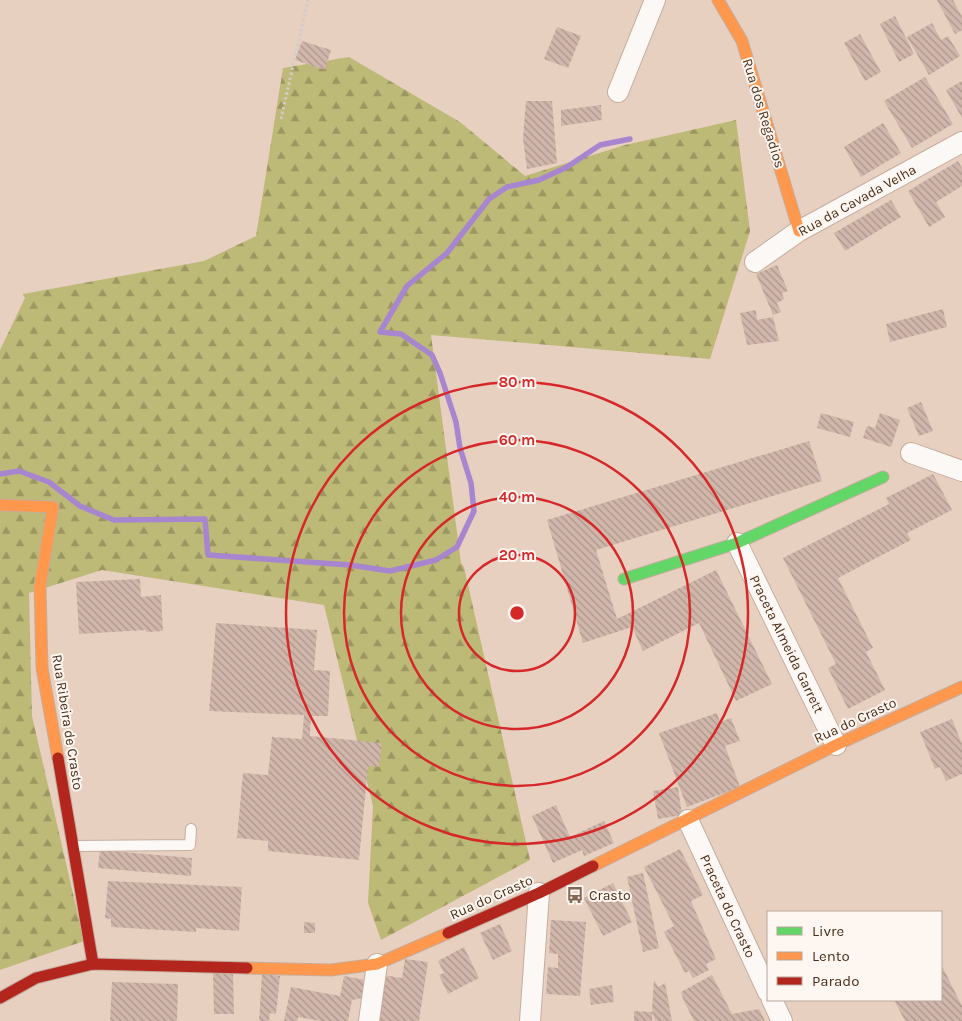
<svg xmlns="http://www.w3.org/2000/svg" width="962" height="1021" font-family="Karla,sans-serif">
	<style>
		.forest { fill: url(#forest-firs) }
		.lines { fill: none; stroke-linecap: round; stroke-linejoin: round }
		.stream { stroke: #a886cf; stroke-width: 5.5 }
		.building { fill: url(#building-back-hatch) }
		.lane-casing { stroke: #c5ad9c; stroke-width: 12 }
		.street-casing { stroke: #c5ad9c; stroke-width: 22 }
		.fast-casing { stroke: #c5ad9c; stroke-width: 13 }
		.slow-casing { stroke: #c5ad9c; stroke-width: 13 }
		.jam-casing { stroke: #c5ad9c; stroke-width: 13 }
		.path { stroke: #d3cbc6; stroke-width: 3; stroke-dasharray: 2.5 2.5; stroke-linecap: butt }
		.lane { stroke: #fcf8f6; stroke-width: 10 }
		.street { stroke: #fcf8f6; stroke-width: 20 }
		.fast { stroke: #63d668; stroke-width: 11 }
		.slow { stroke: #ff974d; stroke-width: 11 }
		.jam { stroke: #b3261e; stroke-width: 11 }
		.ring { fill: none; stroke: #d62828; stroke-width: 2.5 }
		.labels { text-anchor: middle; stroke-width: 4; stroke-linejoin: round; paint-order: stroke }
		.street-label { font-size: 14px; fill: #4a2f1a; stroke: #fef6f1 }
		.poi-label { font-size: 14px; fill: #4a2f1a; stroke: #fef6f1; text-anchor: start }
		.centre { fill: #d62828; stroke: #fef6f1; stroke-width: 2.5 }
		.ring-label { font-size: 15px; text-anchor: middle; font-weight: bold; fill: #d62828; stroke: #fef6f1; stroke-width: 4; stroke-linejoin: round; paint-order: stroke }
	</style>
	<defs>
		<pattern id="forest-firs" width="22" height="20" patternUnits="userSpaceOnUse" patternTransform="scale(1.25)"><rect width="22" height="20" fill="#bdb977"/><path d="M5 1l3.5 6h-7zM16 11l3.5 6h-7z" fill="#9c9761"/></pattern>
		<pattern id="building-back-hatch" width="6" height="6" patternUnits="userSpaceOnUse" patternTransform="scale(1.25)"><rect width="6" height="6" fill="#d1b7ab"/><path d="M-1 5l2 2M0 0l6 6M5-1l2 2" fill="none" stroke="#ac958a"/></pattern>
	</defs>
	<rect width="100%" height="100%" fill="#e8d0c0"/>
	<polygon class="forest" points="349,57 460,122 525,176 625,145 736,120 750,231 710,359 431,335 461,563 464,567 530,860 381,940 368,903 373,806 324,605 102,570 29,593 32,716 84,941 0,970 0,350 25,298 23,294 204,261 256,236 283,68"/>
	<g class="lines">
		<polyline class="stream" points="0,474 19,471 49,482 80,506 114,520 205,519 208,555 350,565 390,571 436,560 457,547 474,511 471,483 460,448 456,422 440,373 432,355 401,334 380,332 407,286 447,253 489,199 507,187 539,180 567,167 600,145 630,139"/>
	</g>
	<g class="building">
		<polygon points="937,0 953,0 962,17 962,30 955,34"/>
		<polygon points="895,16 914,54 899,62 880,24"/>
		<polygon points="932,23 941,40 948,36 960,56 929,75 907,37"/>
		<polygon points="557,27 581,36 568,68 544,59"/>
		<polygon points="860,34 881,72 865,81 844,43"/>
		<polygon points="302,41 331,50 325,70 295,60"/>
		<polygon points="925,77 953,124 912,148 884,101"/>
		<polygon points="962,81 962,118 946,90"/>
		<polygon points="526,101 552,101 557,163 527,169 523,138"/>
		<polygon points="601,105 602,120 561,126 561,110"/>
		<polygon points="883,123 901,153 861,177 844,147"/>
		<polygon points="958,161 962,168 962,186 936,202 945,217 929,227 908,191"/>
		<polygon points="891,200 901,217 845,251 834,233"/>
		<polygon points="777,265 788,291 782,293 784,299 777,303 781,312 773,315 756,274"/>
		<polygon points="943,309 947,327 890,342 886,324"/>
		<polygon points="756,310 757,320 773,317 779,341 747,345 740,313"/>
		<polygon points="921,402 933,431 919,436 907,408"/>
		<polygon points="821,413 854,422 850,437 817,428"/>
		<polygon points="880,413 900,420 891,447 863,438 867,426 875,428"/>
		<polygon points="809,441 822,481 596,550 617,619 716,570 772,684 736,701 699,623 643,651 632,627 583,643 547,520"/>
		<polygon points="933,474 952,510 907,533 911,540 838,578 873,648 866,652 885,690 848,709 828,668 836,664 783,558 889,504 886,498"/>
		<polygon points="140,579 141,597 161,595 163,631 146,632 146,630 79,634 76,582"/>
		<polygon points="216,623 317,630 314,670 330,671 328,716 311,716 310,736 382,743 379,767 368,766 359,860 268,851 268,841 237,838 243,773 268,775 272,737 302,739 304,715 209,711"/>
		<polygon points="717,713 720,722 731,718 740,741 725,746 740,787 687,807 659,733"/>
		<polygon points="952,719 962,744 962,774 946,781 940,767 935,769 920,732"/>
		<polygon points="678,787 682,815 658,819 653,791"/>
		<polygon points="556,805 570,837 604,821 614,843 584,856 582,850 553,863 532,816"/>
		<polygon points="680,849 703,895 691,901 716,959 706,964 709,970 693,978 689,971 685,973 664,932 674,926 644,867"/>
		<polygon points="100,850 192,858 191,876 98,868"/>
		<polygon points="643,873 659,948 643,952 627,877"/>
		<polygon points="108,881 242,887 239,931 196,928 196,932 111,927 111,919 105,918"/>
		<polygon points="613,883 632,922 603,936 584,898"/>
		<polygon points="551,920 586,922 580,996 546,994 548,967 558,968 558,954 549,953"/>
		<polygon points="304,922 315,923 315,933 304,933"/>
		<polygon points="500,924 512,951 493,960 480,933"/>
		<polygon points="464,947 479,978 448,994 439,975 444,973 438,961"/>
		<polygon points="405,959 428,962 419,1021 376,1021 382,975 402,978"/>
		<polygon points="941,964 962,1006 962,1021 905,1021 894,1000 941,1000"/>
		<polygon points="213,973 233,973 234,1014 214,1014"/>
		<polygon points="262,974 280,976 276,1014 270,1013 269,1021 259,1021"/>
		<polygon points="712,975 732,1014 759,1009 765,1021 694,1021 683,999 681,992"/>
		<polygon points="344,976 366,980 363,998 352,1000 348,1021 321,1021 298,1017 297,1021 284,1021 291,987 340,996"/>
		<polygon points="654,980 658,987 665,983 672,1021 655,1021 652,1009"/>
		<polygon points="112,982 178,984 177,1021 110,1021"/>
		<polygon points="612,985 614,1002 591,1005 589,989"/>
		<polygon points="634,1011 653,1012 652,1021 634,1021"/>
	</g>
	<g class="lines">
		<g class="lane-casing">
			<polyline id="lane" points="74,846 190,845 191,829"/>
		</g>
		<g class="street-casing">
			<g id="street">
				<polyline points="618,92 655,0"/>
				<polyline points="755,262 799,231 962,142"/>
				<polyline points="911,453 962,471"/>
				<polyline points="737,543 836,745"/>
				<polyline points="688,820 768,992"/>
				<polyline points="772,1000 782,1021"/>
				<polyline points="369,1021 377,964"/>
				<polyline points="530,1021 539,893"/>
			</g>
		</g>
		<g class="fast-casing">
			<polyline id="fast" points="624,579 737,543 883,477"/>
		</g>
		<g class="slow-casing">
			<g id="slow">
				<polyline points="718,0 742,41 799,231"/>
				<polyline points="0,505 53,507 40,586 42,668 58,758"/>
				<polyline points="593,866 836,745 962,687"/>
				<polyline points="247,968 331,970 377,964 448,933"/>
			</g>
		</g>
		<g class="jam-casing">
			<g id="jam">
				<polyline points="58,758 93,964"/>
				<polyline points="448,933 539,893 593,866"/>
				<polyline points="0,998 36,978 93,964 247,968"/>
			</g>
		</g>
		<polyline class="path" points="281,119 308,0"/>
		<use href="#lane" class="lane"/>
		<use href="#street" class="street"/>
		<use href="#fast" class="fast"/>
		<use href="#slow" class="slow"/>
		<use href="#jam" class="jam"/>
	</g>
	<g class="ring">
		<circle cx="517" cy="613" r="58"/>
		<circle cx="517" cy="613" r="116"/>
		<circle cx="517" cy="613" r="173"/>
		<circle cx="517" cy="613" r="231"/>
	</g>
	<defs>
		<g id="bus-bare" transform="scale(1.35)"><path d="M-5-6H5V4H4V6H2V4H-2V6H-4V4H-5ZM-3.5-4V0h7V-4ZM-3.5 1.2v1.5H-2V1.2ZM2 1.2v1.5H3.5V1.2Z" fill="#816754" stroke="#fef6f1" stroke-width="2.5" paint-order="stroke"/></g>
	</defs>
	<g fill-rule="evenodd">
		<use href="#bus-bare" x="575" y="895"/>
	</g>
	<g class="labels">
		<g class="street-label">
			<text transform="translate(764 113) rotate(73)" y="5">Rua dos Regadios</text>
			<text transform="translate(857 200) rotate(-29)" y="5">Rua da Cavada Velha</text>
			<text transform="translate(787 644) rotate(64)" y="5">Praceta Almeida Garrett</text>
			<text transform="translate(855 720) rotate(-25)" y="5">Rua do Crasto</text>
			<text transform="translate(68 722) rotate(81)" y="5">Rua Ribeira de Crasto</text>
			<text transform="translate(491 897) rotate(-24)" y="5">Rua do Crasto</text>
			<text transform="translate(728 906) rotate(65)" y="5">Praceta do Crasto</text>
		</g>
		<g class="poi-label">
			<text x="589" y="900">Crasto</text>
		</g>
	</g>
	<circle cx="517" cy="613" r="8" class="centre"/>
	<g class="ring-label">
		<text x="517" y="387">80 m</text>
		<text x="517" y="445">60 m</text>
		<text x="517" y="502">40 m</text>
		<text x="517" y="560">20 m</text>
	</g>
	<rect x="767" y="911" width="175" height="90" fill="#fef6f1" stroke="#b6a69b"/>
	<rect x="777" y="927" width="25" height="8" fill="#63d668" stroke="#b6a69b"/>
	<text x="812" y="936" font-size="15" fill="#4a2f1a">Livre</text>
	<rect x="777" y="952" width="25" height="8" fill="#ff974d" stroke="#b6a69b"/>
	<text x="812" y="961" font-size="15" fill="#4a2f1a">Lento</text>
	<rect x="777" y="977" width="25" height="8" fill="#b3261e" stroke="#b6a69b"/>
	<text x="812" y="986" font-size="15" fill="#4a2f1a">Parado</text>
</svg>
